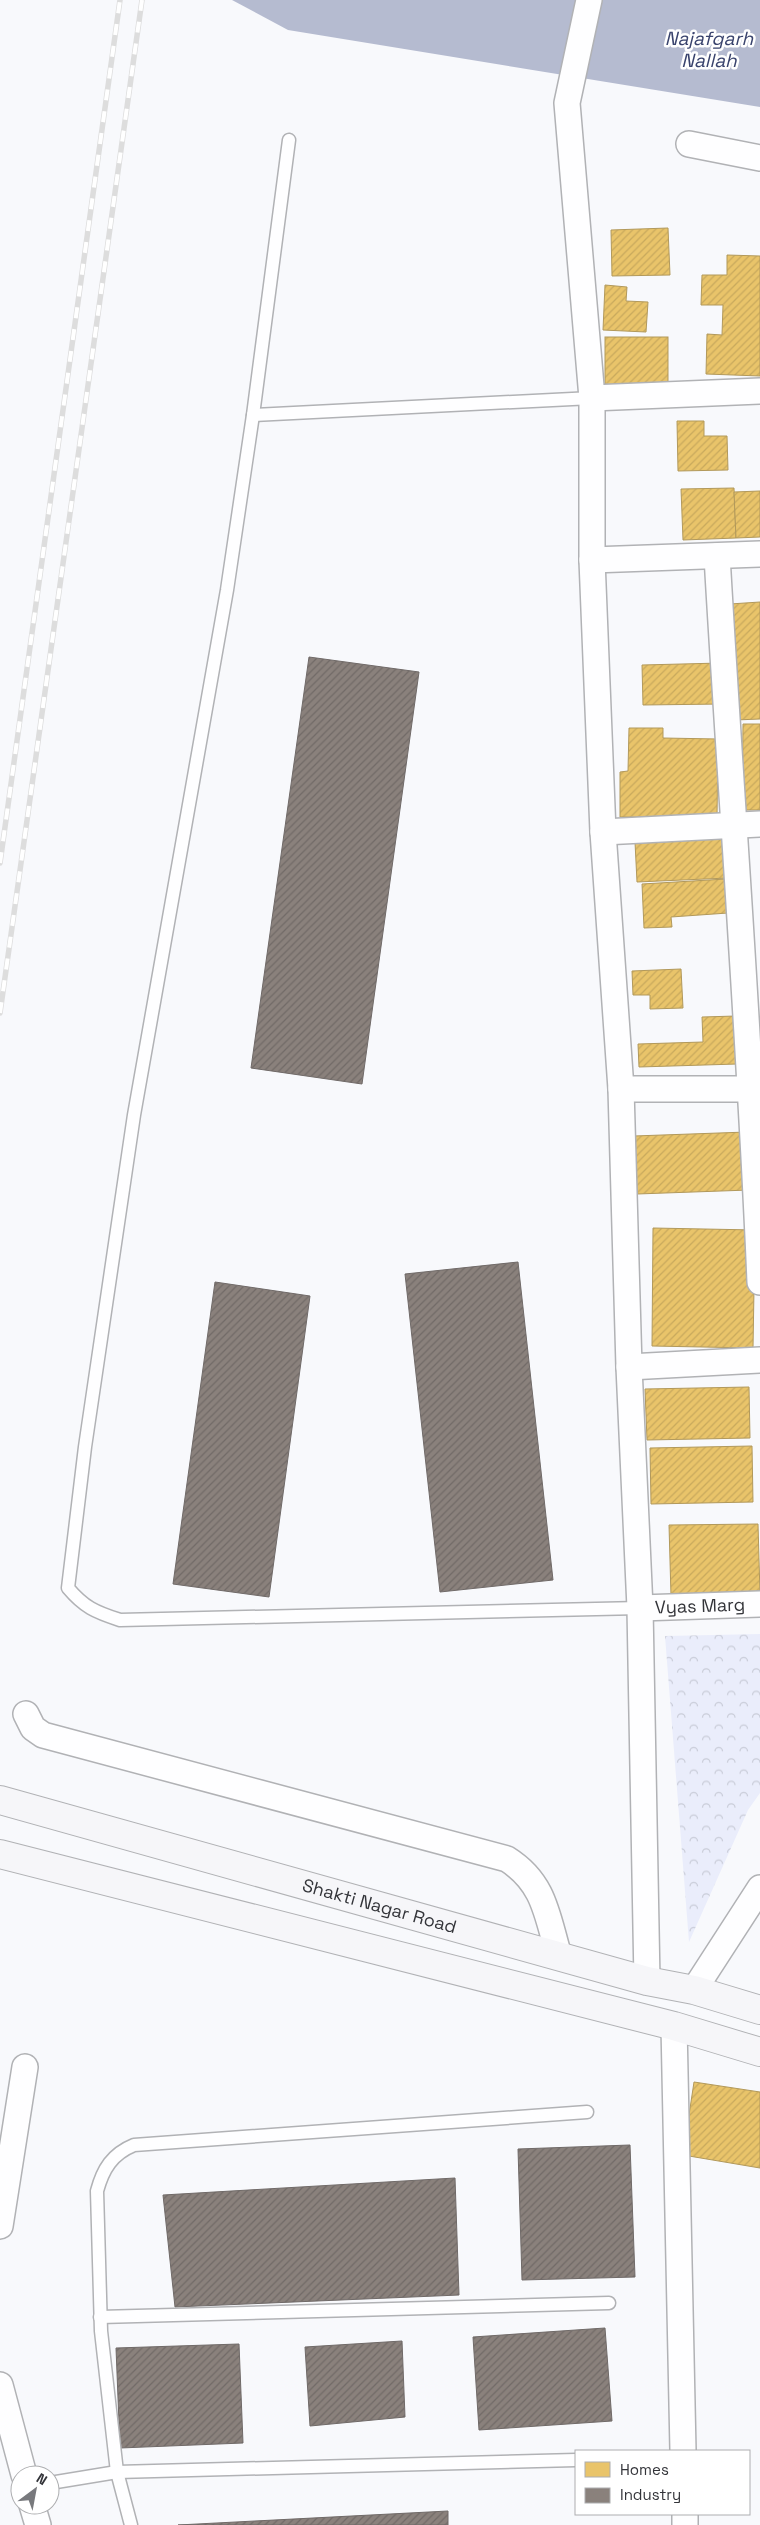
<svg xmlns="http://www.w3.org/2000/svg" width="760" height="2525" font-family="'Space Grotesk',sans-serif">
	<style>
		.park { fill: url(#park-crowns) }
		.water { fill: #b5bbd0 }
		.homes { fill: url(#homes-hatch); stroke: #b2995b }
		.industry { fill: url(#industry-hatch); stroke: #706a68 }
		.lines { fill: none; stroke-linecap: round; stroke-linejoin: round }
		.lane-casing { stroke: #b1b2b5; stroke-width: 15 }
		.street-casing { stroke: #b1b2b5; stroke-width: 28 }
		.secondary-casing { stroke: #b1b2b5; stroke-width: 30 }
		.lane { stroke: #fefeff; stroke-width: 12 }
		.street { stroke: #fefeff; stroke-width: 25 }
		.secondary { stroke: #f6f6f9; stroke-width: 28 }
		.rail-casing { stroke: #ddd; stroke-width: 5.5 }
		.rail { stroke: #fff; stroke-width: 4; stroke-dasharray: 11; stroke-linecap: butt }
		.labels { text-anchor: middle; stroke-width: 5; stroke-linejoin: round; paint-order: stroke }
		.street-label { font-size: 18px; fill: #333439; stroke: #fff }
		.water-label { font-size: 19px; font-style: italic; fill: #39436d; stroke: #fff }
	</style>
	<defs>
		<pattern id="park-crowns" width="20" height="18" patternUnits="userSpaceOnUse" patternTransform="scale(1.25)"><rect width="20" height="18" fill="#eaedfb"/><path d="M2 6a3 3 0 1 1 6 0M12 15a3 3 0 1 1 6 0" fill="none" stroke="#c9ccd8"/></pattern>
		<pattern id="homes-hatch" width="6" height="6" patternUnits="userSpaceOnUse" patternTransform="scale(1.25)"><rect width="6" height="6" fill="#e9c46a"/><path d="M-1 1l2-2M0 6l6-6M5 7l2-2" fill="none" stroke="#c8a95d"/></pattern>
		<pattern id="industry-hatch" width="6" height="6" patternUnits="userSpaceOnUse" patternTransform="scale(1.25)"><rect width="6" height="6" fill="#8a817c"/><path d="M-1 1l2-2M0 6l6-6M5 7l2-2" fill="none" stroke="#716a67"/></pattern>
	</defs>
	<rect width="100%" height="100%" fill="#f8f9fc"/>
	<polygon class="park" points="760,1634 760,1793 748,1810 689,1942 665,1636"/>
	<polygon class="water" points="232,0 760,0 760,107 288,30"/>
	<g class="homes">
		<polygon points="668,228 670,275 612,276 611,230"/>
		<polygon points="727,255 760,256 760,376 706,374 707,334 722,335 723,305 701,305 702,275 727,275"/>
		<polygon points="605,285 627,287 626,301 648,302 646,332 603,330"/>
		<rect x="605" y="337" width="63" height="49"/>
		<polygon points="677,421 704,421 704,436 727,436 728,470 678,471"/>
		<polygon points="734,488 736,538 683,540 681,489"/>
		<polygon points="760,491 760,537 736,538 734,492"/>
		<polygon points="760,602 760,719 735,720 730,604"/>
		<polygon points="721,663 722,704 643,705 642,665"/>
		<polygon points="743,724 760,724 760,810 742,810"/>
		<polygon points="629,728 663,728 663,738 718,739 717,818 620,817 620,772 628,771"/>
		<polygon points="726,837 728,878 637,882 635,842"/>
		<polygon points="726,879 728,913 671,917 672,927 644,928 642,884"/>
		<polygon points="681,969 683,1008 650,1009 650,995 633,995 632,971"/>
		<polygon points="736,1016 737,1064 639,1067 638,1044 703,1042 702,1017"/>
		<polygon points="747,1132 749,1190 637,1194 634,1136"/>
		<polygon points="653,1228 755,1230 753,1348 652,1346"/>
		<polygon points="749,1387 750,1438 647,1440 645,1389"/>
		<polygon points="752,1446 753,1502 651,1504 650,1448"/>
		<polygon points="758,1524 760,1594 671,1596 669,1525"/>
		<polygon points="694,2082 760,2092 760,2168 683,2155"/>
	</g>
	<g class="industry">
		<polygon points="309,657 419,672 362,1084 251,1068"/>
		<polygon points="518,1262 553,1580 440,1592 405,1274"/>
		<polygon points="215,1282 310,1296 269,1597 173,1584"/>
		<polygon points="630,2145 635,2277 522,2280 518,2149"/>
		<polygon points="455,2178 459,2295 175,2307 163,2195"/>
		<polygon points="605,2328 612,2421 479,2430 473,2337"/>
		<polygon points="402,2341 405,2417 310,2426 305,2347"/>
		<polygon points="239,2344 243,2443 120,2448 116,2348"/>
		<polygon points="448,2511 448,2525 178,2525"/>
	</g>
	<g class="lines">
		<g class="lane-casing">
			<g id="lane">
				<path d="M289 140 253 415 227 590 134 1115 85 1447 68 1588C84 1607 95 1612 120 1620L640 1608"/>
				<polyline points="253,415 592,398"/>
				<polyline points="100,2317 609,2303"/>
				<polyline points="50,2483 117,2472 576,2460"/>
				<path d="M131 2525 117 2472 101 2331 97 2191C103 2169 112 2154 134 2145L587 2112"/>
			</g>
		</g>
		<g class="street-casing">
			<g id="street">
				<polyline points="589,0 567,103 592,398 592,560 603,832 621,1089 629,1367 640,1608 647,1981"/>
				<polyline points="689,144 760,158"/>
				<polyline points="592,398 760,391"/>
				<path d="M717 556C731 798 750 1039 760 1282"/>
				<polyline points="592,560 760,554"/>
				<polyline points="603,832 760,824"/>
				<polyline points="621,1089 760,1089"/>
				<polyline points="629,1367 760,1360"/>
				<path id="s1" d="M640 1608 760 1604"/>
				<path d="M26 1714 33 1728 43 1735 507 1859C545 1883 547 1916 559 1956"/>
				<polyline points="694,1990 760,1888"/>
				<polyline points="674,2026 683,2451"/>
				<polyline points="0,2226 25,2067"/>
				<polyline points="0,2385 24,2475"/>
				<polyline points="32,2505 38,2525"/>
				<polyline points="685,2514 685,2525"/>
			</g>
		</g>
		<g class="secondary-casing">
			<g id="secondary">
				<path id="s2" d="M0 1800 647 1981 694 1990 760 2010"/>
				<polyline points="0,1854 674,2026 760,2052"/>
			</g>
		</g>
		<use href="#lane" class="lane"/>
		<use href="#street" class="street"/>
		<use href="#secondary" class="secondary"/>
		<g class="rail-casing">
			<g id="rail">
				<polyline points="0,863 120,0"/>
				<polyline points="0,1013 142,0"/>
			</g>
		</g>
		<use href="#rail" class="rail"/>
	</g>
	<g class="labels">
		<g class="street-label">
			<text dy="6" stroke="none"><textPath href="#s1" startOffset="60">Vyas Marg</textPath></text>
			<text dy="6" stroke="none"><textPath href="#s2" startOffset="394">Shakti Nagar Road</textPath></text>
		</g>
		<g class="water-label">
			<text x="709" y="45">Najafgarh<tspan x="709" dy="22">Nallah</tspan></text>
		</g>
	</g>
	<rect x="575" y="2450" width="175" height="65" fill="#ffffff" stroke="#adaeb0"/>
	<rect x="585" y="2462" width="25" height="15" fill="#e9c46a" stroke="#adaeb0"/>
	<text x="620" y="2475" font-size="15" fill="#333439">Homes</text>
	<rect x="585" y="2488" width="25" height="15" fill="#8a817c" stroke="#adaeb0"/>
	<text x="620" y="2500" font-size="15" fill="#333439">Industry</text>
	<g transform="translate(35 2490) rotate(32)"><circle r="24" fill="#ffffff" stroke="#adaeb0"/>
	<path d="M0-4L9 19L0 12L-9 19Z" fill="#78797d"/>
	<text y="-8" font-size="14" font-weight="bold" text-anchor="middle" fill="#333439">N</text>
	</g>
</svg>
